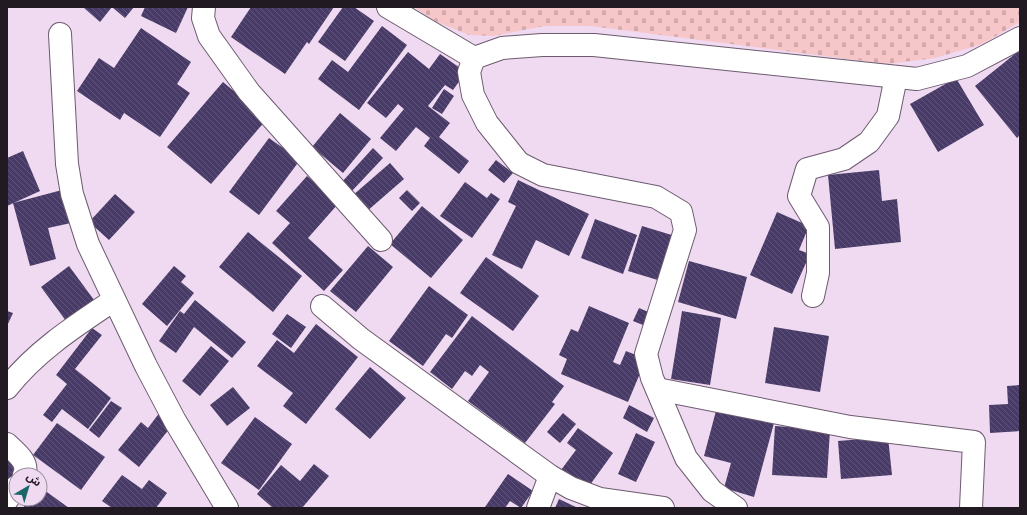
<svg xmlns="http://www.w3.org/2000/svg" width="1027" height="515" font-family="Spectral,'Noto Sans Arabic',serif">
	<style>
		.cemetery { fill: url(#cemetery-stones) }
		.building { fill: url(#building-back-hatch) }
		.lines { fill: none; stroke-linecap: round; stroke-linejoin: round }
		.minor-casing { stroke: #6d5b6f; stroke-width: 24 }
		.minor { stroke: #fff; stroke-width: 22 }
	</style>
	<defs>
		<pattern id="cemetery-stones" width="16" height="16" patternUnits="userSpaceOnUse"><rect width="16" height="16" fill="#f6c6c8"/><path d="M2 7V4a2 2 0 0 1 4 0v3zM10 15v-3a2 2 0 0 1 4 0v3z" fill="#d3aaac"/></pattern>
		<pattern id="building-back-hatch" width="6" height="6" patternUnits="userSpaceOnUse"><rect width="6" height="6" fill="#493b67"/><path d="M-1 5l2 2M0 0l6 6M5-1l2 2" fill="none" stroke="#605478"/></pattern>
	</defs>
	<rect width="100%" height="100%" fill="#efdaf1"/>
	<polygon class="cemetery" points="414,7 1020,7 1020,22 982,44 935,58 887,64 591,26 545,26 493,36 469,35 435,21"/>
	<g class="building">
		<polygon points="83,7 134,7 125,18 112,7 100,22"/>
		<polygon points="145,7 188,7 176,33 141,16"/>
		<polygon points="251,7 334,7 309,44 307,42 285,74 231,37"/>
		<polygon points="343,7 354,7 374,21 345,61 318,42"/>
		<polygon points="382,26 407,45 359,110 318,79 332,60 348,72"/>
		<polygon points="141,28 191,62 177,84 190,93 160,137 124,113 120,120 77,91 99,58 114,68"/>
		<polygon points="1020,50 1020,135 1017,138 975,86"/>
		<polygon points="408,52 429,69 440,54 466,72 453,90 445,85 428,106 450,123 439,137 469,161 459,174 424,146 430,138 416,127 396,151 380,138 404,109 398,104 386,118 367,103"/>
		<polygon points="956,78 984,125 938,152 910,104"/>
		<polygon points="223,82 267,119 211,184 167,147"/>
		<polygon points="444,89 454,96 442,114 432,108"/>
		<polygon points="340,113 371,139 343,173 312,147"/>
		<polygon points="269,138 300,160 259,215 229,192"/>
		<polygon points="373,148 383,158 351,192 341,183"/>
		<polygon points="23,151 40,191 7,206 7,158"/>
		<polygon points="496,160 513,173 504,183 488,170"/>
		<polygon points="390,163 404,179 366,212 352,196"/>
		<polygon points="879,170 882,201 897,199 901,242 835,249 828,175"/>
		<polygon points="307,176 338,204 308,238 343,270 324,291 272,243 290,223 276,211"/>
		<polygon points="518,180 589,214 569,256 536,240 522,269 492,255 516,206 508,202"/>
		<polygon points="465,182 487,198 491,193 500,199 472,238 440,216"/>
		<polygon points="62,190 71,223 48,228 56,259 30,266 13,203"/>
		<polygon points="407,190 420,203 412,211 399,198"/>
		<polygon points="115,194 135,212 109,240 89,222"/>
		<polygon points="422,206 463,240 431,278 390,244"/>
		<polygon points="777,212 809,226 799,250 810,254 792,294 750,275"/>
		<polygon points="595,219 637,235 623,274 581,258"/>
		<polygon points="642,226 675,236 661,281 628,271"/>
		<polygon points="248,232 302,276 273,312 219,267"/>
		<polygon points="368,246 393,267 356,312 330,291"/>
		<polygon points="486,257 539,296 513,331 460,293"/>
		<polygon points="689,261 747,277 736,319 678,302"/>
		<polygon points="69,266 97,304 69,325 41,287"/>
		<polygon points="174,266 186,276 181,282 194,293 167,326 142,304"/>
		<polygon points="429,286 468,315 452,338 446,334 423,366 389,341"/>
		<polygon points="195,300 246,342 232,358 194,327 176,353 159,341 180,311 184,314"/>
		<polygon points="589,306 629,323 613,362 620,365 626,351 646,359 628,402 561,374 567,359 559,355 571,329 578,332"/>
		<polygon points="639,308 653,314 648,327 633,321"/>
		<polygon points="7,311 13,313 7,326"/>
		<polygon points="682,311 721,318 710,385 671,379"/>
		<polygon points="287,314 306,327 291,348 272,334"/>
		<polygon points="472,316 564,386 552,402 555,404 525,443 468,401 489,372 480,365 472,376 465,371 452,389 430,372"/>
		<polygon points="316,324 358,357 306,424 283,406 293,393 257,366 277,340 294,353"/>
		<polygon points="774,327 829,336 820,392 765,383"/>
		<polygon points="92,328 102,335 75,369 111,398 88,429 62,409 52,422 43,415 67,384 56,375"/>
		<polygon points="211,346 229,361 200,396 182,381"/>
		<polygon points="370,367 406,398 370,439 335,409"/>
		<polygon points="1020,385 1020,431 990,433 989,405 1008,404 1007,386"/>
		<polygon points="233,387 250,408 227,426 210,405"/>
		<polygon points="111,401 122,408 99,438 89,430"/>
		<polygon points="629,405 654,418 647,432 623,418"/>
		<polygon points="717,407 774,423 754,497 724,488 731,463 704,456"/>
		<polygon points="160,412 174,423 139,467 118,450 141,422 148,428"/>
		<polygon points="563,413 576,424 560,443 547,432"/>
		<polygon points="255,417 292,444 259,490 221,463"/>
		<polygon points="57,423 105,457 81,490 33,455"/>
		<polygon points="775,426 830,430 827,478 772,475"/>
		<polygon points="578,428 613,453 587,489 561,470 576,450 567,443"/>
		<polygon points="636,433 655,442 636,482 618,474"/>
		<polygon points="888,437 892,475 841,479 838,441"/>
		<polygon points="7,460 20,469 7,486"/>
		<polygon points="314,464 329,476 302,508 273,508 257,494 281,465 300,481"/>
		<polygon points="508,474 533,491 521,508 510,501 505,508 487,508 485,507"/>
		<polygon points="122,475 142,489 149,480 167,493 156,508 112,508 102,501"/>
		<polygon points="40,487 69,508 23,508 29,499 40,499"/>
		<polygon points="559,499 578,508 555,508"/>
	</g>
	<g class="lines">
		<g class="minor-casing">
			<g id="minor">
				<polyline points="204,7 203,18 209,36 249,92 381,240"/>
				<polyline points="388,7 474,58"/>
				<polyline points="60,34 67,164 72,194 88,244 146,366 175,421 227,508"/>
				<polyline points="813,296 818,273 818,227 799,196 807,169 844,159 869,142 888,116 896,77"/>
				<polyline points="322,306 361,339 550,476 571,488 600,499 663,508"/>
				<path d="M7 388C36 351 75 326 114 300"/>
				<polyline points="657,389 850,427 974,442 971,508"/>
				<path d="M7 444C15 452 30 462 24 475"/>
				<polyline points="7,500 16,487"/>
				<polyline points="538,508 550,476"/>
				<polyline points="736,508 712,491 686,458 652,378 646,354 685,230 681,212 656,197 543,175 519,163 487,123 473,95 469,72 474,58 502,48 542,45 594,45 917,79 967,66 1020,38"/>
			</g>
		</g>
		<use href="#minor" class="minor"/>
	</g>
	<rect width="1027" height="515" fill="none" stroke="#221a22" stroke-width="16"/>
	<g transform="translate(28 487) rotate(38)"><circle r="19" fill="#efdaf1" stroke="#9d8d9e"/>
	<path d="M0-3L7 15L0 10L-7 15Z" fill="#196766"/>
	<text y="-6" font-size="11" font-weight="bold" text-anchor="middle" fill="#221a22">ش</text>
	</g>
</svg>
